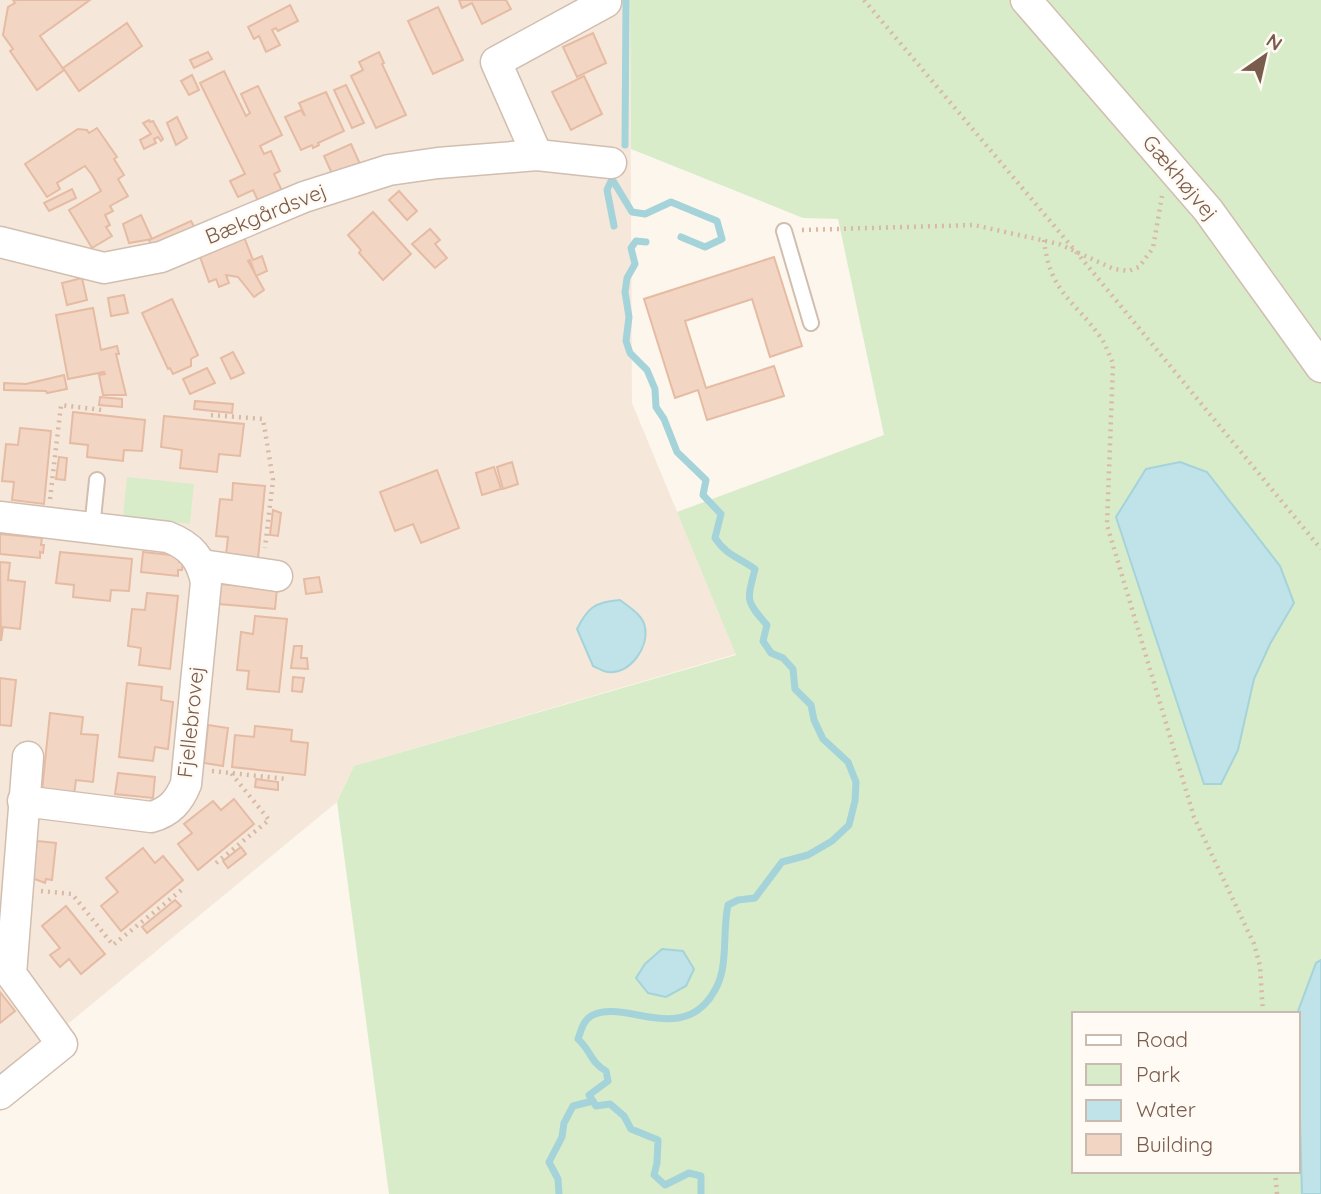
<svg xmlns="http://www.w3.org/2000/svg" width="1321" height="1194" font-family="Quicksand,sans-serif">
	<style>
		.residential { fill: #f5e8da }
		.green { fill: #d8ecc9; fill-rule: evenodd }
		.water { fill: #bfe3e8; stroke: #a5d3da; stroke-width: 2 }
		.lines { fill: none; stroke-linecap: round; stroke-linejoin: round }
		.stream { stroke: #a5d3da; stroke-width: 7 }
		.building { fill: #f3d5c3; stroke: #e6bba3; stroke-width: 2 }
		.lane-casing { stroke: #d1beb0; stroke-width: 18 }
		.street-casing { stroke: #d1beb0; stroke-width: 33 }
		.path { stroke: #d9b8a5; stroke-width: 4.5; stroke-dasharray: 2 5; stroke-linecap: butt }
		.lane { stroke: #fff; stroke-width: 14 }
		.street { stroke: #fff; stroke-width: 30 }
		.labels { text-anchor: middle; stroke-width: 5; stroke-linejoin: round; paint-order: stroke }
		.street-label { font-size: 21px; fill: #7a5c4d; stroke: #fffaf3 }
	</style>
	<rect width="100%" height="100%" fill="#fdf6ec"/>
	<polygon class="residential" points="0,0 630,0 632,403 736,654 354,766 337,802 69,1023 0,1076"/>
	<g class="green">
		<path d="M630 0H1022L1321 376V1194H389L337 802 354 766 736 655 677 512 884 435 838 219 803 218 631 149ZM1280 566 1270 644 1254 679 1238 750 1221 784ZM1074 1014H1298V1171H1074Z"/>
		<polygon points="1038,0 1321,0 1321,354"/>
		<polygon points="127,477 194,484 190,524 123,516"/>
	</g>
	<g class="water">
		<polygon points="1180,462 1207,472 1280,566 1294,603 1270,644 1254,679 1238,750 1221,784 1204,784 1116,517 1146,469"/>
		<path d="M620 600C629 607 643 615 645 627 649 648 630 674 608 672 603 672 598 668 593 666L577 629C588 607 595 602 620 600Z"/>
		<polygon points="662,949 683,951 694,969 686,986 666,997 648,993 636,978 645,964"/>
		<polygon points="1321,960 1321,1194 1302,1194 1297,1014 1316,963"/>
	</g>
	<g class="lines">
		<g class="stream">
			<polyline points="625,145 626,0"/>
			<polyline points="612,179 632,212 645,214 671,202 717,221 722,239 705,247 681,237"/>
			<polyline points="612,179 607,190 614,226"/>
			<path d="M646 242 636 241 631 248 635 264 627 278 625 292 629 317 626 341 630 353 647 370 655 389 656 407 664 419 677 452 706 480 703 495 721 514 715 538C727 556 738 557 755 569 747 601 745 600 767 625L763 641 771 653 783 658 793 669 795 689 811 705 814 720 823 739 848 762 856 782 855 801 849 825 832 841 808 855 782 862 755 898 738 900 728 905C722 932 729 966 715 990 683 1048 624 997 591 1016 583 1021 581 1031 578 1039 592 1052 590 1062 606 1071L608 1081 589 1095 596 1106 610 1104 624 1116 631 1129 658 1140 657 1163 654 1175 665 1185 689 1173 701 1176V1194"/>
			<polyline points="559,1194 558,1179 549,1162 562,1137 564,1123 573,1106 593,1101"/>
		</g>
	</g>
	<g class="building">
		<polygon points="13,0 90,0 40,36 64,70 37,90 10,51 13,49 3,35 8,7 15,3"/>
		<polygon points="459,0 506,0 511,9 482,24 472,3 462,8"/>
		<polygon points="290,5 298,21 278,31 276,28 272,30 280,45 266,52 259,36 254,39 248,27"/>
		<polygon points="438,7 463,60 433,74 408,21"/>
		<polygon points="127,23 142,46 79,91 63,68"/>
		<polygon points="593,33 606,63 577,77 563,47"/>
		<polygon points="208,52 212,59 194,68 190,60"/>
		<polygon points="379,52 384,63 382,64 406,115 376,128 351,76 363,70 359,62"/>
		<polygon points="224,71 246,116 250,113 241,94 258,86 282,135 260,146 264,154 271,151 280,171 274,174 283,193 260,205 253,190 238,197 230,181 245,174 200,83"/>
		<polygon points="192,75 199,90 189,95 181,81"/>
		<polygon points="584,76 602,114 571,130 552,92"/>
		<polygon points="346,85 364,123 352,128 334,90"/>
		<polygon points="326,92 344,131 318,143 319,145 313,148 312,145 301,150 285,117 301,110 305,116 299,103"/>
		<polygon points="177,117 187,138 176,145 167,123"/>
		<polygon points="149,120 150,122 153,121 163,139 161,141 158,137 154,139 156,143 144,149 140,140 151,134 143,123"/>
		<polygon points="97,128 117,157 114,159 124,175 118,179 128,196 110,206 113,211 105,215 110,225 106,227 112,236 92,248 69,210 101,191 92,175 85,166 57,183 60,189 47,197 25,164 78,129 87,130 89,133"/>
		<polygon points="351,144 360,164 333,176 324,156"/>
		<polygon points="72,189 76,198 49,211 44,203"/>
		<polygon points="399,191 417,211 407,220 389,200"/>
		<polygon points="373,212 411,254 383,280 359,253 361,250 348,235"/>
		<polygon points="141,215 152,239 129,243 123,224"/>
		<polygon points="191,221 196,230 152,246 149,240"/>
		<polygon points="430,229 440,240 435,244 447,258 435,268 412,244"/>
		<polygon points="244,237 253,260 262,256 267,271 256,276 250,260 248,261 264,290 254,297 238,277 226,275 229,283 219,287 216,279 209,282 199,254"/>
		<polygon points="774,257 802,346 770,357 752,299 685,321 706,388 774,366 784,396 707,420 698,390 675,398 644,299"/>
		<polygon points="82,278 87,300 67,305 62,283"/>
		<polygon points="124,295 128,313 111,316 108,298"/>
		<polygon points="172,299 198,355 191,359 191,366 173,374 170,368 168,369 142,313"/>
		<polygon points="93,308 101,350 117,346 119,354 116,354 126,395 103,395 99,375 105,374 104,372 68,379 56,315"/>
		<polygon points="233,352 244,373 231,379 221,358"/>
		<polygon points="207,368 215,383 190,394 183,379"/>
		<polygon points="64,375 67,389 47,393 46,391 4,390 4,383 26,384"/>
		<polygon points="100,397 122,399 122,407 99,405"/>
		<polygon points="195,401 233,404 232,413 194,409"/>
		<polygon points="73,412 145,420 142,451 124,450 123,461 87,457 88,445 70,443"/>
		<polygon points="164,416 244,424 240,456 219,454 217,472 180,468 182,450 161,447"/>
		<polygon points="20,428 51,431 44,504 12,500 14,482 2,481 6,444 18,445"/>
		<polygon points="59,457 67,458 65,480 56,479"/>
		<polygon points="512,462 518,484 503,489 497,467"/>
		<polygon points="494,467 501,489 482,495 476,473"/>
		<polygon points="437,470 459,528 421,543 413,524 395,531 380,492"/>
		<polygon points="233,483 265,486 258,559 226,555 228,537 216,536 220,499 232,500"/>
		<polygon points="273,510 281,513 278,536 270,535"/>
		<polygon points="0,534 42,538 41,545 44,545 43,553 40,552 40,558 0,554"/>
		<polygon points="60,552 132,559 129,591 111,590 110,601 73,597 74,585 56,583"/>
		<polygon points="143,552 180,556 179,562 183,563 182,570 178,570 178,576 141,572"/>
		<polygon points="0,562 10,563 8,580 25,582 20,629 3,627 1,641"/>
		<polygon points="319,577 322,592 306,594 304,579"/>
		<polygon points="220,584 277,589 275,609 219,604"/>
		<polygon points="147,593 178,596 170,669 139,665 141,648 128,646 132,609 145,610"/>
		<polygon points="255,616 287,619 279,692 247,689 249,671 237,670 241,632 253,634"/>
		<polygon points="294,646 302,646 301,658 307,658 308,669 291,668"/>
		<polygon points="293,677 304,678 302,692 292,691"/>
		<polygon points="0,678 16,680 11,726 0,725"/>
		<polygon points="127,683 162,687 161,700 173,702 168,749 155,747 153,761 119,757"/>
		<polygon points="50,713 83,717 81,734 98,735 93,782 76,780 74,795 42,791"/>
		<polygon points="208,725 228,728 223,766 204,763"/>
		<polygon points="255,726 292,730 291,741 308,743 305,775 232,767 235,735 254,737"/>
		<polygon points="118,773 155,777 153,798 115,794"/>
		<polygon points="256,779 278,782 278,790 255,787"/>
		<polygon points="234,799 254,824 198,870 178,844 192,833 184,824 213,801 221,810"/>
		<polygon points="37,841 56,843 52,880 46,879 45,883 32,878"/>
		<polygon points="241,847 246,854 228,868 223,861"/>
		<polygon points="143,848 155,863 163,856 183,880 121,931 101,906 118,892 106,878"/>
		<polygon points="175,900 181,906 147,933 142,927"/>
		<polygon points="66,906 105,954 81,974 69,959 60,967 50,955 60,948 42,926"/>
		<polygon points="0,992 15,1011 0,1023"/>
	</g>
	<g class="lines">
		<g class="lane-casing">
			<g id="lane">
				<polyline points="784,231 811,323"/>
				<polyline points="92,528 97,480"/>
			</g>
		</g>
		<g class="street-casing">
			<g id="street">
				<polyline points="1026,0 1208,210 1321,367"/>
				<polyline points="537,155 496,62 606,2"/>
				<polyline points="0,242 104,268 161,257 304,197 389,170 438,163 537,155 611,163"/>
				<path d="M0 517 168 537C191 546 201 558 206 582L186 784C179 801 170 812 151 817L23 801"/>
				<polyline points="202,565 277,576"/>
				<polyline points="0,1094 62,1044 11,974 28,757"/>
			</g>
		</g>
		<g class="path">
			<polyline points="864,0 1077,253 1321,549"/>
			<polyline points="802,230 974,225 1059,244 1114,269 1129,271 1139,267 1153,248 1162,196"/>
			<path d="M1044 240C1050 294 1074 299 1101 338 1106 345 1109 355 1113 363L1107 525 1194 817 1254 944 1260 966 1263 1014"/>
			<polyline points="211,415 263,419 273,480 265,548"/>
			<polyline points="50,499 61,405 102,410"/>
			<polyline points="212,771 287,779"/>
			<polyline points="216,863 269,820 231,773"/>
			<polyline points="41,891 72,894 113,945 184,888"/>
			<polyline points="1275,1171 1277,1194"/>
		</g>
		<use href="#lane" class="lane"/>
		<use href="#street" class="street"/>
	</g>
	<g class="labels">
		<g class="street-label">
			<text transform="translate(1180 178) rotate(50)" y="7">Gækhøjvej</text>
			<text transform="translate(266 214) rotate(-22)" y="7">Bækgårdsvej</text>
			<text transform="translate(191 722) rotate(-84)" y="7">Fjellebrovej</text>
		</g>
	</g>
	<rect x="1072" y="1012" width="228" height="161" fill="#fffaf3" stroke="#cabbb1" stroke-width="2"/>
	<rect x="1086" y="1035" width="35" height="10" fill="#ffffff" stroke="#cabbb1" stroke-width="2"/>
	<text x="1136" y="1047" font-size="21" fill="#7a5c4d">Road</text>
	<rect x="1086" y="1064" width="35" height="21" fill="#d8ecc9" stroke="#cabbb1" stroke-width="2"/>
	<text x="1136" y="1082" font-size="21" fill="#7a5c4d">Park</text>
	<rect x="1086" y="1100" width="35" height="21" fill="#bfe3e8" stroke="#cabbb1" stroke-width="2"/>
	<text x="1136" y="1117" font-size="21" fill="#7a5c4d">Water</text>
	<rect x="1086" y="1134" width="35" height="21" fill="#f3d5c3" stroke="#cabbb1" stroke-width="2"/>
	<text x="1136" y="1152" font-size="21" fill="#7a5c4d">Building</text>
	<g transform="translate(1265 56) rotate(34)" stroke="#fffaf3" stroke-width="5" paint-order="stroke">
	<path d="M0-5L12 26L0 18L-12 26Z" fill="#7a5c4d"/>
	<text y="-10" font-size="19" font-weight="bold" text-anchor="middle" fill="#7a5c4d">N</text>
	</g>
</svg>
